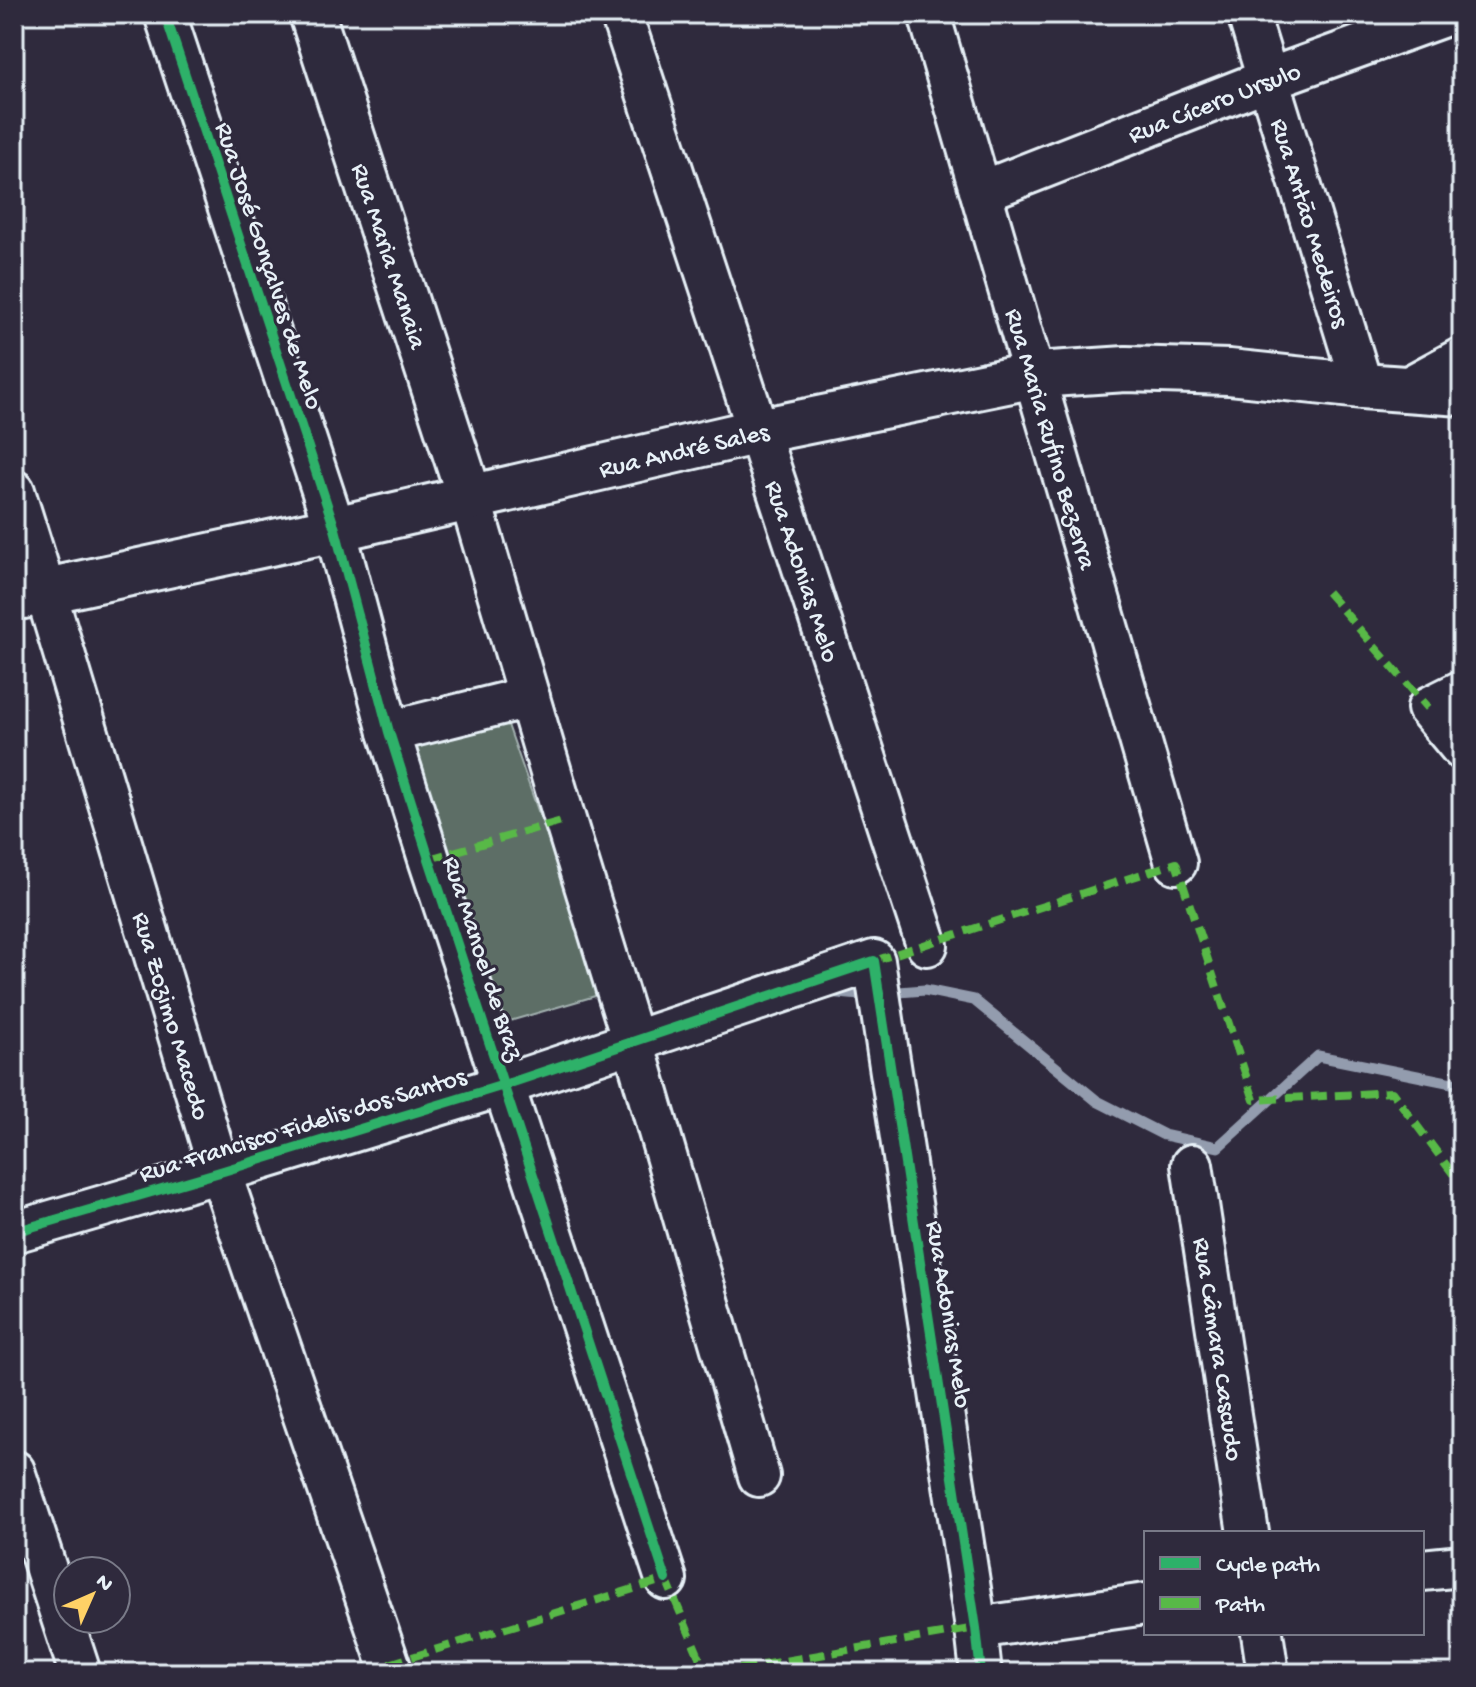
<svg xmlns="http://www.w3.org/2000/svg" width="1476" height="1687" font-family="'Gochi Hand',sans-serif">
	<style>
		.green { fill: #5d6e66; stroke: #a2b0af; stroke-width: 2 }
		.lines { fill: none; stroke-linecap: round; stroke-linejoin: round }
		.stream { stroke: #939cae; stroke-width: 11 }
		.minor-casing { stroke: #e8f1f8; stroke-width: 46 }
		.tertiary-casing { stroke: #e8f1f8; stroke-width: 50 }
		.minor { stroke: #2f2a3d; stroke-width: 40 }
		.tertiary { stroke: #2f2a3d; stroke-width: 44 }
		.quiet { stroke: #58b947; stroke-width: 8; stroke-dasharray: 16 8; stroke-linecap: butt }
		.cycleway-casing { stroke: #2f2a3d; stroke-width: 15 }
		.cycleway { stroke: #2db169; stroke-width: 10 }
		.labels { text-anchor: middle; stroke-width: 6; stroke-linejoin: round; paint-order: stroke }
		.street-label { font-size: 26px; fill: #e8f1f8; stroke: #2f2a3d }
	</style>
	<rect width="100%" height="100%" fill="#2f2a3d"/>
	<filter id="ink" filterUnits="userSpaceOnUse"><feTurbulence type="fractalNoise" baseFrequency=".0125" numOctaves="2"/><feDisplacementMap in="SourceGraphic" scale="16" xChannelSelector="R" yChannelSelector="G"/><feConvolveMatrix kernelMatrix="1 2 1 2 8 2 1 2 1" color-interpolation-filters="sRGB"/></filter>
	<g filter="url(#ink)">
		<polygon class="green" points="499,699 602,994 503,1023 403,725"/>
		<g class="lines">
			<polyline class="stream" points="828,992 860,995 925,990 974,1000 1097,1101 1164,1135 1218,1147 1318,1056 1462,1085"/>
			<g class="minor-casing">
				<g id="minor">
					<polyline points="165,14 335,529 389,732 429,859 666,1579"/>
					<path id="s1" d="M621 14 927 945"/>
					<path id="s2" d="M929 14 1176 863"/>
					<path id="s3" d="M1248 14 1362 386"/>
					<path id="s4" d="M981 192 1269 79 1449 14"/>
					<polyline points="1405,389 1462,358"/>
					<path id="s5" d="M14 491 45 590 220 1172 392 1673"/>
					<polyline points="470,498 565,820 633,1042 759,1476"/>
					<polyline points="1462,691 1428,708 1462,749"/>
					<polyline points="389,732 529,697"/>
					<path id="s6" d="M1192 1165 1248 1533"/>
					<polyline points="14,1232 220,1172 504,1085 874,961 976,1628 981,1673"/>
					<polyline points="14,1471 80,1673"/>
					<polyline points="1422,1570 1462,1566"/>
					<polyline points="976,1628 1146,1604"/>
					<polyline points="1262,1633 1268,1673"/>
				</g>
			</g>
			<g class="tertiary-casing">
				<g id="tertiary">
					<path id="s7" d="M312 14 470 498"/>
					<path id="s8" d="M14 598 335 529 759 431 1036 375 1126 369 1229 372 1362 386 1462 393"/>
				</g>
			</g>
			<use href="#minor" class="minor"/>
			<use href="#tertiary" class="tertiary"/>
			<g class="quiet">
				<polyline points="1327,592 1428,708"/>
				<polyline points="429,859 565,820"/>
				<polyline points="874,961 1176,863 1254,1100 1392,1092 1462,1186"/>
				<polyline points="389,1664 666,1579 706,1673"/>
				<polyline points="715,1673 976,1628"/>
			</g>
			<g class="cycleway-casing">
				<g id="cycleway">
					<polyline points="165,14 335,529 389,732 429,859 666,1579"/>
					<polyline points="14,1232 220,1172 504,1085 874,961 976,1628 981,1673"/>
				</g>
			</g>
			<use href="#cycleway" class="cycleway"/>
		</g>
	</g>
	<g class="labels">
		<g class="street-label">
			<text dy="9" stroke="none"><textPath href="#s4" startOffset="250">Rua Cícero Ursulo</textPath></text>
			<text dy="9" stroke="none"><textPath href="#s3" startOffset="218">Rua Antão Medeiros</textPath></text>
			<text dy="9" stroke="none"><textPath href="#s7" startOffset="254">Rua Maria Manaia</textPath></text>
			<text transform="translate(271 265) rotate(72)" y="9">Rua José Gonçalves de Melo</text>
			<text dy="9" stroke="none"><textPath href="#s2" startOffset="442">Rua Maria Rufino Bezerra</textPath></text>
			<text dy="9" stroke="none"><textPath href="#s8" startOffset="686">Rua André Sales</textPath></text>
			<text dy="9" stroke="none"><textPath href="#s1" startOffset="586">Rua Adonias Melo</textPath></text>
			<text transform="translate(485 958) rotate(72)" y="9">Rua Manoel de Braz</text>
			<text dy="9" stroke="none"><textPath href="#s5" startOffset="548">Rua Zozimo Macedo</textPath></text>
			<text transform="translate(302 1123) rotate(-17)" y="9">Rua Francisco Fidelis dos Santos</text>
			<text transform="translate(951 1314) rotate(81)" y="9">Rua Adonias Melo</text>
			<text dy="9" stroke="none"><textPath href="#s6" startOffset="186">Rua Câmara Cascudo</textPath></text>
		</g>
	</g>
	<rect width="1476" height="1687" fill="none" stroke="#2f2a3d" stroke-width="48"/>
	<rect x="24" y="24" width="1428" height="1639" fill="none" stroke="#e8f1f8" stroke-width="3" filter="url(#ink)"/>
	<rect x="1144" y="1531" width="280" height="104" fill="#2f2a3d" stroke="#797a88" stroke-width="2"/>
	<rect x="1160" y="1557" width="40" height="12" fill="#2db169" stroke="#797a88" stroke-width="2"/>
	<text x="1216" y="1571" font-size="24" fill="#e8f1f8">Cycle path</text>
	<rect x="1160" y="1597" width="40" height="12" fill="#58b947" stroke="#797a88" stroke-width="2"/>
	<text x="1216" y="1611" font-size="24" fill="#e8f1f8">Path</text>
	<g transform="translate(92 1595) rotate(45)"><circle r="38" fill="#2f2a3d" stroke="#797a88" stroke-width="2"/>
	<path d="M0-6L14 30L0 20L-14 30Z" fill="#ffd166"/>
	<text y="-12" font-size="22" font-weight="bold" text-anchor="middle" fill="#e8f1f8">N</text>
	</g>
</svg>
